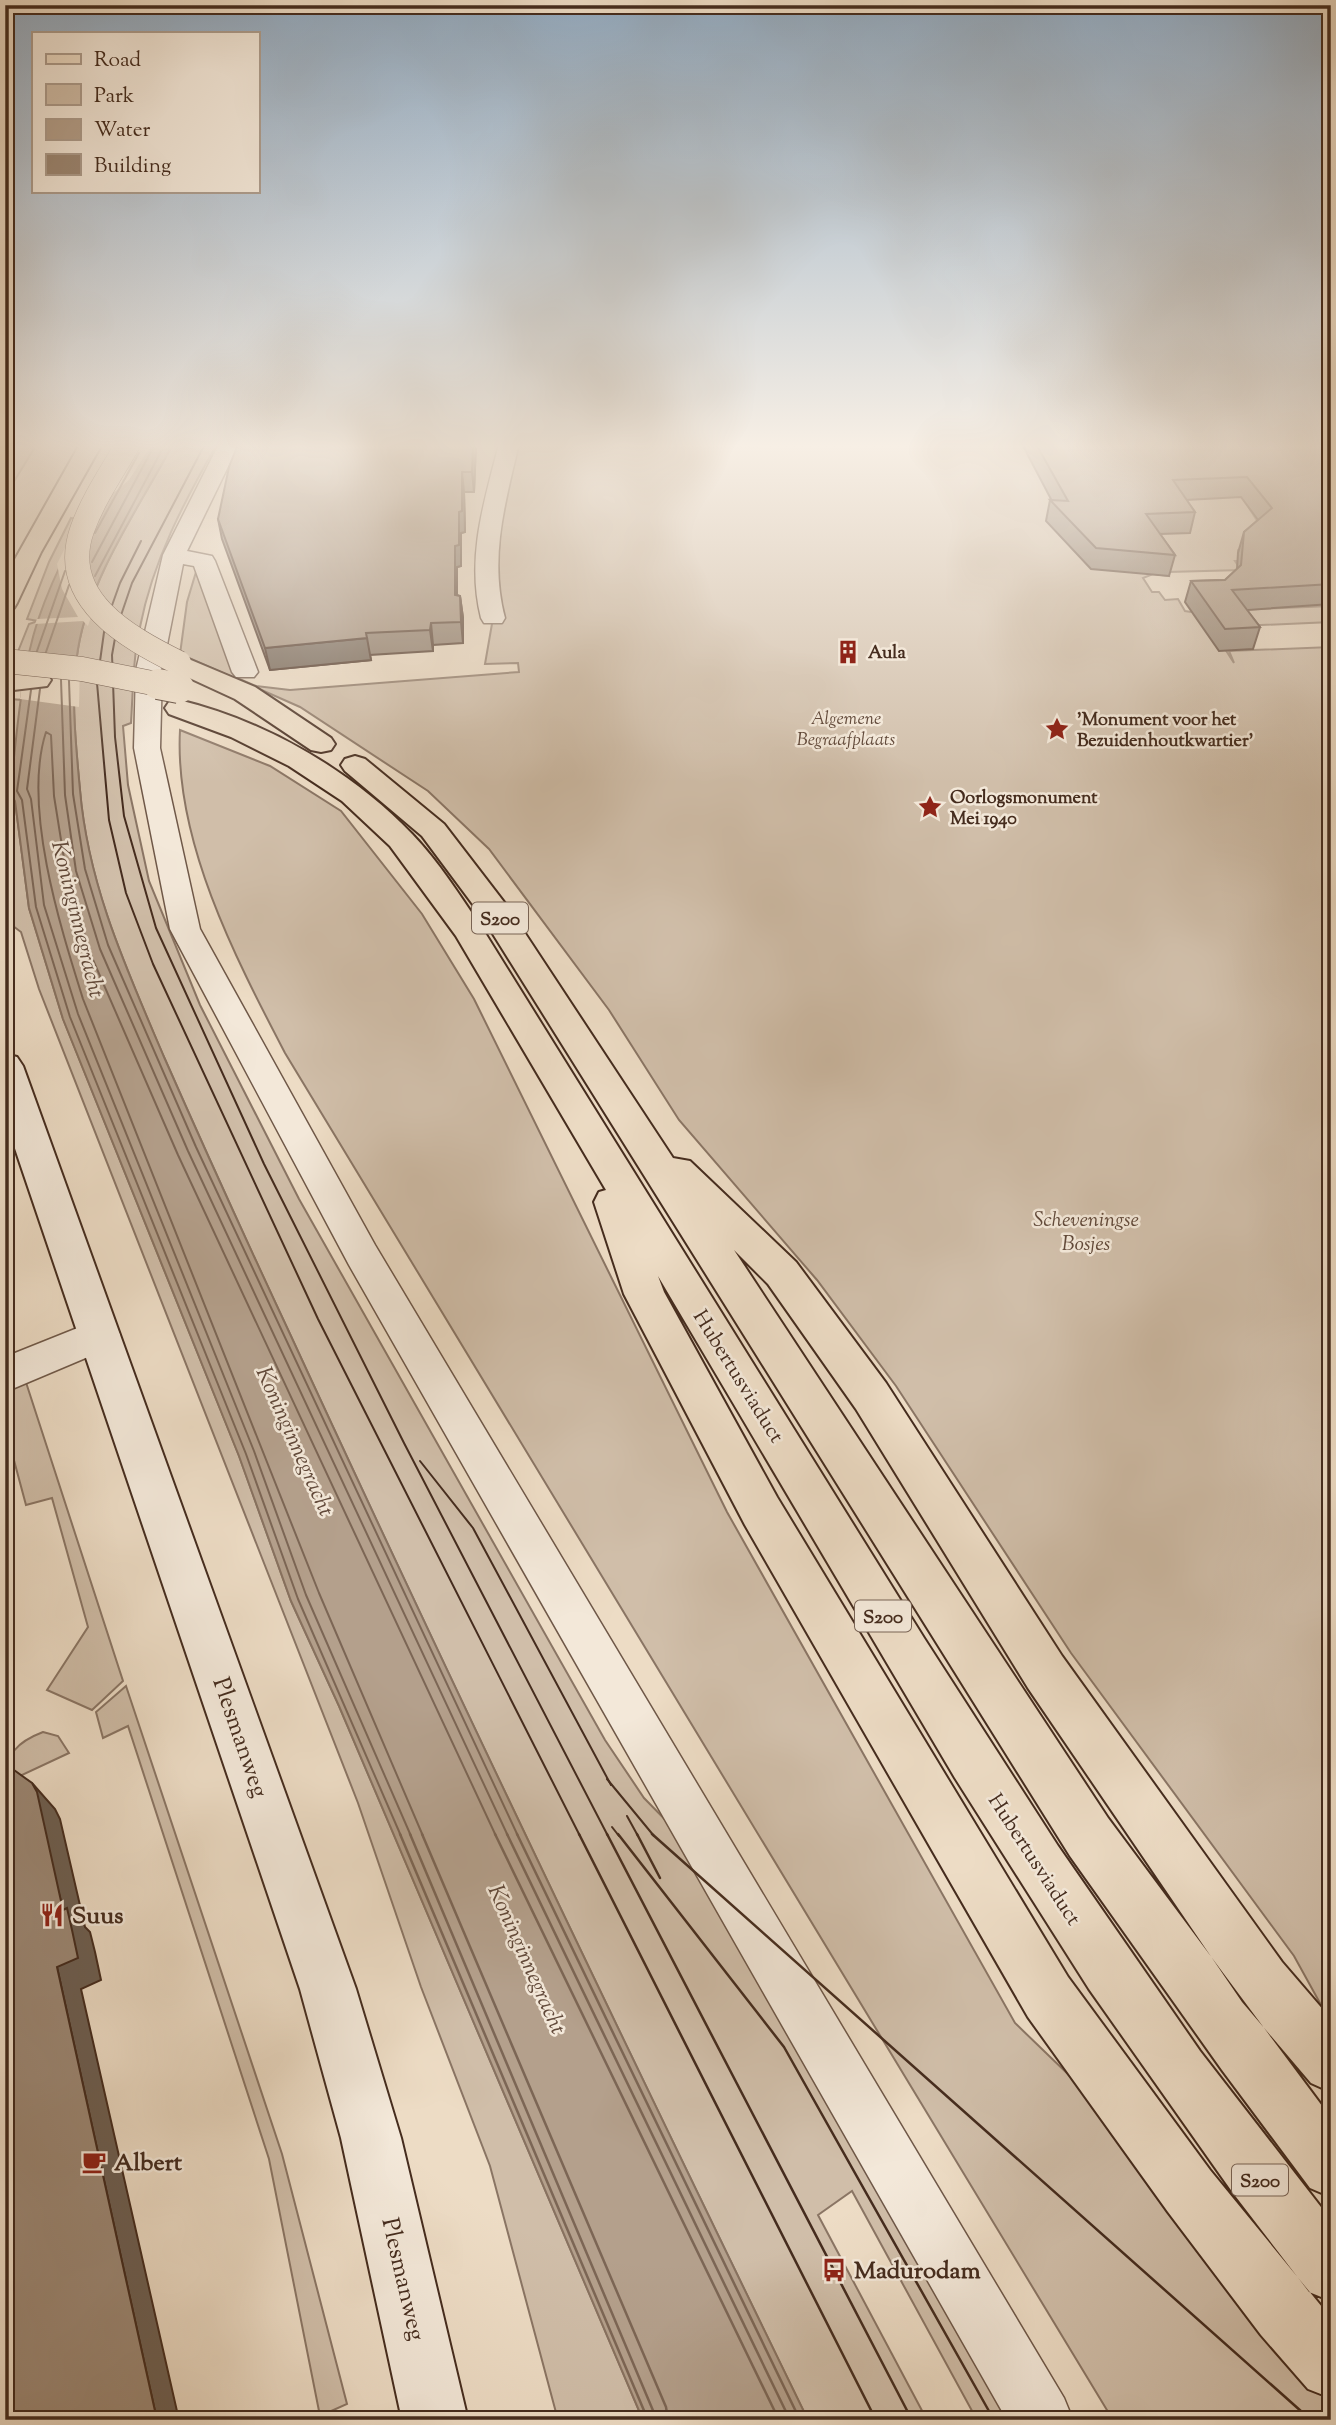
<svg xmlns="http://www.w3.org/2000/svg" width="1336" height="2425" font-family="'Sorts Mill Goudy',serif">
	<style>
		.green { fill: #d0bea9; stroke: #8a7564; stroke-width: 2 }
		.water { fill: #b4a08c; stroke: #887260; stroke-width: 2 }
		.pier { fill: #eddcc5 }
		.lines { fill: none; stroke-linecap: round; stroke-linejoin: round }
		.shore-far1 { stroke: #7c6655; stroke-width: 2 }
		.shore { stroke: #7c6655; stroke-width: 2.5 }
		.street-casing { stroke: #6f5848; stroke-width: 3 }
		.secondary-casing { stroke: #452c1e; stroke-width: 4 }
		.primary-casing { stroke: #452c1e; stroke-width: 4 }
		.street { fill: #f3e8d9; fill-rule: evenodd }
		.secondary { fill: #f3e8d9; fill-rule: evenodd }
		.primary { fill: #eddcc5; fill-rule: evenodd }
		.tram-far1 { stroke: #452c1e; stroke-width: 2 }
		.tram { stroke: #452c1e; stroke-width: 2.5 }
		.primary-bridge-far1-casing { stroke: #452c1e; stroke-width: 25; stroke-linecap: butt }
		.primary-bridge-casing { stroke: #452c1e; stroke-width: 32; stroke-linecap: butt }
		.primary-bridge-far1 { stroke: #eddcc5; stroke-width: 24 }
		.primary-bridge { stroke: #eddcc5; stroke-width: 30 }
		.wall { fill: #867565; stroke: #452c1e; stroke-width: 2 }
		.shaded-wall { fill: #6d5f52; stroke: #452c1e; stroke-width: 2 }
		.building { fill: #9c8875; stroke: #452c1e; stroke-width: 2 }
		.labels { text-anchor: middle; stroke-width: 5; stroke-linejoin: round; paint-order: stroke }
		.far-poi-label { font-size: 18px; font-weight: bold; fill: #452c1e; stroke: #f3e8d9; text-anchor: start }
		.far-park-label { font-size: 18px; font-style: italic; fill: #61493a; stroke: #f3e8d9 }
		.shield { fill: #f3e8d9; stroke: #796456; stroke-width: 2 }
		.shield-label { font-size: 19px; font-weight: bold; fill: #452c1e }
		.park-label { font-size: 21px; font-style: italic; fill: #61493a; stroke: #f3e8d9 }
		.street-label { font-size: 21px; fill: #452c1e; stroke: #f3e8d9 }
		.water-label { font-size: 23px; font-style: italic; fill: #61493a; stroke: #f3e8d9 }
		.near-street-label { font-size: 24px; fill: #452c1e; stroke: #f3e8d9 }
		.near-poi-label { font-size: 24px; font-weight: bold; fill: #452c1e; stroke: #f3e8d9; text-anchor: start }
	</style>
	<rect width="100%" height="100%" fill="#eddcc5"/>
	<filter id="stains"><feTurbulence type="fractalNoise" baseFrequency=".00286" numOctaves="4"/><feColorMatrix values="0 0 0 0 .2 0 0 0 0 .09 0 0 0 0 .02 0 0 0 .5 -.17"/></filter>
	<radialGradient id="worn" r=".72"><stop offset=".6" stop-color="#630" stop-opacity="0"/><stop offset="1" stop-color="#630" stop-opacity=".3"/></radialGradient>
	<g class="green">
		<polygon points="17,444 37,444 13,483 5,483 5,456"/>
		<path d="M173 444H217C184 502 153 560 140 627 133 658 133 691 131 723L123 726 128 785 149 881 200 1005 299 1199 605 1740 644 1798 689 1844 1020 2420H977L852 2191 818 2215 927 2420H808C632 2059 458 1698 290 1334 247 1242 205 1150 164 1057 127 970 88 886 80 790 76 746 70 694 78 649 90 576 139 508 173 444Z"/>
		<polygon points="1003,444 1215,454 1266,535 1238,550 1238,554 1247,561 1235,561 1241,570 1168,572 1169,576 1153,574 1143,578 1152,592 1159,592 1165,600 1178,599 1185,611 1191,612 1331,606 1331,622 1239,626 1225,649 1234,663 1229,651 1331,647 1331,2023 1294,1956 1071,1653 896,1386 817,1280 679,1120 609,1010 489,849 428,791 300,707 180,654 187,602 196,572 235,677 256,686 290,690 519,672 518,663 485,664 493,618 508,447 759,448 759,445"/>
		<polygon points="71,518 81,520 45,603 29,655 17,654 29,624 38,621 27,619 49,562"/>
		<path d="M9 699 23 700 10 793 15 801 29 908 63 1019 239 1456 291 1601 339 1706 643 2420H558L490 2166 421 1987 358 1803 39 989 21 932 13 926C3 859 0 766 9 699Z"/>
		<path d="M180 730 270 766 341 811 422 914 474 999 727 1512 1015 2023 1189 2191 1331 2388V2420H1113L285 1053C235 957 174 840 180 730Z"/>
		<polygon points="21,1367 123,1681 92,1710 47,1690 88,1627 52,1498 26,1505 12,1453 5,1452 5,1374"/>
		<polygon points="126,1686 282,2154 347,2404 320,2416 269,2159 128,1726 103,1738 96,1712"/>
		<path d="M43 1732 58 1736 69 1753 7 1782C5 1754 17 1742 43 1732Z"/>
	</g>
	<path class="water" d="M126 444H173C139 508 90 576 78 649 70 694 76 746 80 790 88 886 127 970 164 1057 205 1150 247 1242 290 1334 458 1698 632 2059 808 2420H643L339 1706 291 1601 239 1456 63 1019 29 908 15 801 10 793C17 736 20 675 38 620 59 558 94 501 126 444Z"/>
	<g class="pier">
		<polygon points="142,444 152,444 129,480 111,495 91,534 87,562 98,594 88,626 83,621 35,624 37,619 78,617 62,589 57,564 69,540 129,468"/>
		<polygon points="25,655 80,660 79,707 20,699"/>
	</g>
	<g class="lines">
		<g class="shore-far1">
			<polyline points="95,533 139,453"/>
			<polyline points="92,562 155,444"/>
			<polyline points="95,576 165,444"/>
			<polyline points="37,651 65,571"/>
			<polyline points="46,652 69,585"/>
			<polyline points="61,680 65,795 76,871 100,949 188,1151 508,1836"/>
			<polyline points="69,681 73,794 85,869 108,945 196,1147 518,1836"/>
			<polyline points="40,689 27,789 31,799 44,905 78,1014 254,1451 306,1595 411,1836"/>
			<polyline points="31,690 17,791 22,800 36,907 70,1017 246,1454 298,1599 401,1836"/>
			<path d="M423 1836 319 1593 83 999C60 926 22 806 46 732L51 735 54 796 66 871 90 953 178 1155 496 1836"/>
		</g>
		<g class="shore">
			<polyline points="400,1834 648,2420"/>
			<polyline points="410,1834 657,2420"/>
			<polyline points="422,1834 666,2407 668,2420"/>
			<polyline points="495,1834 779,2420"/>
			<polyline points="507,1834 790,2420"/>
			<polyline points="517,1834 800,2420"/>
		</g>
		<g class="street-casing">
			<g id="street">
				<polygon points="219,444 239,444 187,551 212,556 215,561 258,672 254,677 236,677 232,672 194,566 183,564 162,670 160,748 200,929 375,1245 1064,2398 1073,2420 1007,2420 349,1265 170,929 134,748 136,670 163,555"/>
				<path d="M499 444H519C505 503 489 558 505 618L502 623H484L481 618C466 558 484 502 499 444Z"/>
				<polygon points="100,1319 114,1324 120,1335 114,1346 5,1392 5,1357"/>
			</g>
		</g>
		<g class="secondary-casing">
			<polygon id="secondary" points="5,1054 17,1057 23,1066 356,1989 401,2138 468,2420 402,2420 341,2138 300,1989 5,1119"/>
		</g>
		<g class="primary-casing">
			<g id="primary">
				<polygon points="80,444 102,444 41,552 17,603 14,608 5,610 5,577"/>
				<polygon points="179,655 255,687 331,738 335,744 331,750 321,752 311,750 235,699 170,669 166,663 170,657"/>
				<polygon points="38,672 47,674 51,680 47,686 5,691 5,675"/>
				<path d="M179 700C265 721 351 770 412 834 439 862 460 896 482 928L924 1638 1058 1846 1200 2051 1331 2220V2301L1309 2292 1233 2193 1089 1989 955 1778 658 1276 664 1292 777 1497 1068 1977 1210 2170 1331 2318V2398L1308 2389 1261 2335 1168 2212 1028 2017 745 1525 624 1294 594 1202 599 1192 606 1190 456 936 390 846 342 801 289 766 231 737 169 714 165 708 169 702Z"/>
				<polygon points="355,756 365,759 444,824 507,906 673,1158 690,1161 796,1262 886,1383 1062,1656 1282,1962 1331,2019 1331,2092 1311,2083 1242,2002 1028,1688 856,1409 768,1284 734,1250 1108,1818 1331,2118 1331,2197 1310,2188 1222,2070 1070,1856 483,918 422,836 345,771 341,765 345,759"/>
			</g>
		</g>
		<use href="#street" class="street"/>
		<use href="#secondary" class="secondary"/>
		<use href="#primary" class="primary"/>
		<g class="tram-far1">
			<polyline points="205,444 132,583 117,627 112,655 115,737 124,816 156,928 264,1164 404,1443 608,1836"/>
			<polyline points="141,541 120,583 105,625 97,683 109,820 126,893 153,964 318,1319 580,1836"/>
			<polyline points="420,1461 473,1528 611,1785"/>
			<polyline points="607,1779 654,1836"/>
			<polyline points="627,1816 638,1836"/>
			<polyline points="612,1827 619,1836"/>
		</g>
		<g class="tram">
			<polyline points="579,1834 876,2420"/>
			<polyline points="607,1834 912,2420"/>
			<polyline points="618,1834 784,2047 994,2420"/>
			<polyline points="637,1834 660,1878"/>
			<polyline points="652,1834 1311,2420"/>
		</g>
		<g class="primary-bridge-far1-casing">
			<g id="primary-bridge-far1">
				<path d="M128 444C112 472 93 499 82 530 58 599 127 637 179 663"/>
				<polyline points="5,661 82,669 167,686"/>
			</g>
		</g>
		<g class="primary-bridge-casing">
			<polyline id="primary-bridge" points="158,684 179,688"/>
		</g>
		<use href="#primary-bridge-far1" class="primary-bridge-far1"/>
		<use href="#primary-bridge" class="primary-bridge"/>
	</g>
	<g class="wall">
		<polygon points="476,444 474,492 464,492 465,532 461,533 461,566 457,567 457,595 460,596 463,618 463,643 433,645 433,651 370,655 371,660 270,670 222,539 218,519"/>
		<polygon points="1022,444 1331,444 1331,604 1247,610 1260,627 1253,649 1219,651 1185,602 1191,581 1225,580 1237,569 1238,553 1244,532 1258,520 1241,497 1186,500 1195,512 1190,533 1160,534 1175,555 1169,576 1091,569 1046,521 1050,500 1052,501"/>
	</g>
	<g class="shaded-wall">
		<polygon points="473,444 476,444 474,492 472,472"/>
		<polygon points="462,472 464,492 465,532 461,533 461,566 457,567 457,616 455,595 455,546"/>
		<polygon points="460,596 463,618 463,643 461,622"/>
		<polygon points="431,623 433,645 433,651 430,630"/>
		<polygon points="367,638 371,660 270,670 265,648"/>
		<polygon points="32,1783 55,1809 60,1819 85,1927 90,1932 95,1952 101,1980 81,1989 179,2420 157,2420 57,1967 63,1910"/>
	</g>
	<g class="building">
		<polygon points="238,444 473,444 472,472 462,472 462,511 459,512 459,545 455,546 455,595 460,596 461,622 431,623 430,630 366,633 367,638 265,648 218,519 229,467"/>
		<polygon points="1036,444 1331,444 1331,584 1232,590 1260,627 1225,629 1191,581 1225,580 1241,565 1244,532 1272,508 1247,477 1173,480 1195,512 1146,514 1175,555 1096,548 1050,500 1068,501"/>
		<polygon points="14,1770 32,1783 37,1792 63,1910 67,1908 72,1930 78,1958 57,1967 157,2420 5,2420 5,1771"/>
	</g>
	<linearGradient id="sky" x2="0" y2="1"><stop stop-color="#93acc3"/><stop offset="0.57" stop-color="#f7efe5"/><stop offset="1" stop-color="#f7efe5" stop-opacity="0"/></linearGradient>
	<rect width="1336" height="783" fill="url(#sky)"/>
	<defs>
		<g id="building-bare" transform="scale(1.89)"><path d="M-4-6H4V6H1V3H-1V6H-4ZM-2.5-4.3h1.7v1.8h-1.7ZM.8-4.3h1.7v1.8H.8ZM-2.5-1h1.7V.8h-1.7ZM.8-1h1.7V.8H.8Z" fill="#8f2418" stroke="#f3e8d9" stroke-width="2.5" paint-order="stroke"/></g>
		<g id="sight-bare" transform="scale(1.89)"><path d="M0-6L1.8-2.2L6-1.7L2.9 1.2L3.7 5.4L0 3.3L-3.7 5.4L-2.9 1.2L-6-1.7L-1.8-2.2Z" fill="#8f2418" stroke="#f3e8d9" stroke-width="2.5" paint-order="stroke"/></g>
		<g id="restaurant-bare" transform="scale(1.89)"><path d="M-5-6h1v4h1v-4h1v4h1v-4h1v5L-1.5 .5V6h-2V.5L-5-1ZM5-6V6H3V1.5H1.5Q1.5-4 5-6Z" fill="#8f2418" stroke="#f3e8d9" stroke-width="2.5" paint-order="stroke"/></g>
		<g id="cafe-bare" transform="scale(1.89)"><path d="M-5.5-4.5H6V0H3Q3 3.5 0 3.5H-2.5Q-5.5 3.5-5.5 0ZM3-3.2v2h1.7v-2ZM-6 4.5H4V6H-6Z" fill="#8f2418" stroke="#f3e8d9" stroke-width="2.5" paint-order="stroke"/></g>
		<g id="bus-bare" transform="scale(1.89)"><path d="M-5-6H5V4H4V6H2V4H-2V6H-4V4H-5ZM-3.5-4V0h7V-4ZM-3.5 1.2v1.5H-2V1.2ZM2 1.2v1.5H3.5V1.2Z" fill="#8f2418" stroke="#f3e8d9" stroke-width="2.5" paint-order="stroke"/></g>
	</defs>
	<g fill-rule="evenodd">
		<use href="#building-bare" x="848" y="652"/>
		<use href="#sight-bare" x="1057" y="729"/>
		<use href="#sight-bare" x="930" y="807"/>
		<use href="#restaurant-bare" x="52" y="1915"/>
		<use href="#cafe-bare" x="94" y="2162"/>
		<use href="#bus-bare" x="834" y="2270"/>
	</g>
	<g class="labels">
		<g class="far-poi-label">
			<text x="868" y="658">Aula</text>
			<text x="1077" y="725">'Monument voor het<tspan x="1077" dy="21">Bezuidenhoutkwartier'</tspan></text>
			<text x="950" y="803">Oorlogsmonument<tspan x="950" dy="21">Mei 1940</tspan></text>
		</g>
		<g class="far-park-label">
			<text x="846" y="724">Algemene<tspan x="846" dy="21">Begraafplaats</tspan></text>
		</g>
		<g class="shield">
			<rect x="472" y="902.5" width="56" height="31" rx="5"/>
			<rect x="855" y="1600.5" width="56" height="31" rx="5"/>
			<rect x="1232" y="2164.5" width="56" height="31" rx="5"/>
		</g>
		<g class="shield-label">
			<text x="500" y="925">S200</text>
			<text x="883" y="1623">S200</text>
			<text x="1260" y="2187">S200</text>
		</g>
		<g class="park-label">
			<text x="1086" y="1226">Scheveningse<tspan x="1086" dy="24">Bosjes</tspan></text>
		</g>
		<g class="street-label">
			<text transform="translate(739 1376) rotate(58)" y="7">Hubertusviaduct</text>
			<text transform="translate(1035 1859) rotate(57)" y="7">Hubertusviaduct</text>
		</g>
		<g class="water-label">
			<text transform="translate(79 919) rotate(76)" y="8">Koninginnegracht</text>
			<text transform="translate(296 1441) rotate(66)" y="8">Koninginnegracht</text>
			<text transform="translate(528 1959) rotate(66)" y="8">Koninginnegracht</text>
		</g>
		<g class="near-street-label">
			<text transform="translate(241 1737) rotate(71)" y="8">Plesmanweg</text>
			<text transform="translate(404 2279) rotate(77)" y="8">Plesmanweg</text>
		</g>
		<g class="near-poi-label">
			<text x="72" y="1923">Suus</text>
			<text x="114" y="2170">Albert</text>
			<text x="854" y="2278">Madurodam</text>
		</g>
	</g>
	<rect width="1336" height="2425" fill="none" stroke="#eddcc5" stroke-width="28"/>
	<rect x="7" y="7" width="1322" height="2411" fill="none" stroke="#452c1e" stroke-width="3.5"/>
	<rect x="14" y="14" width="1308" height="2397" fill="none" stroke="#452c1e" stroke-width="2"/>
	<rect x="32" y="32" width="228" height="161" fill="#f3e8d9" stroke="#ad9d8e" stroke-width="2"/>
	<rect x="46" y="54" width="35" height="10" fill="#eddcc5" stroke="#ad9d8e" stroke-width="2"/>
	<text x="94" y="66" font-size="21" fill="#452c1e">Road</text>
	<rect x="46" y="84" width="35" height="21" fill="#d0bea9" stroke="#ad9d8e" stroke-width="2"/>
	<text x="94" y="102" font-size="21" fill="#452c1e">Park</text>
	<rect x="46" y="119" width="35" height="21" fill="#b4a08c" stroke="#ad9d8e" stroke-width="2"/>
	<text x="94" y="136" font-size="21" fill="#452c1e">Water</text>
	<rect x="46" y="154" width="35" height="21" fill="#9c8875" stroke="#ad9d8e" stroke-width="2"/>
	<text x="94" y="172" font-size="21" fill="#452c1e">Building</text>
	<rect width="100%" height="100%" filter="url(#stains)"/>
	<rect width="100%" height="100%" fill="url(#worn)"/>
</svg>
